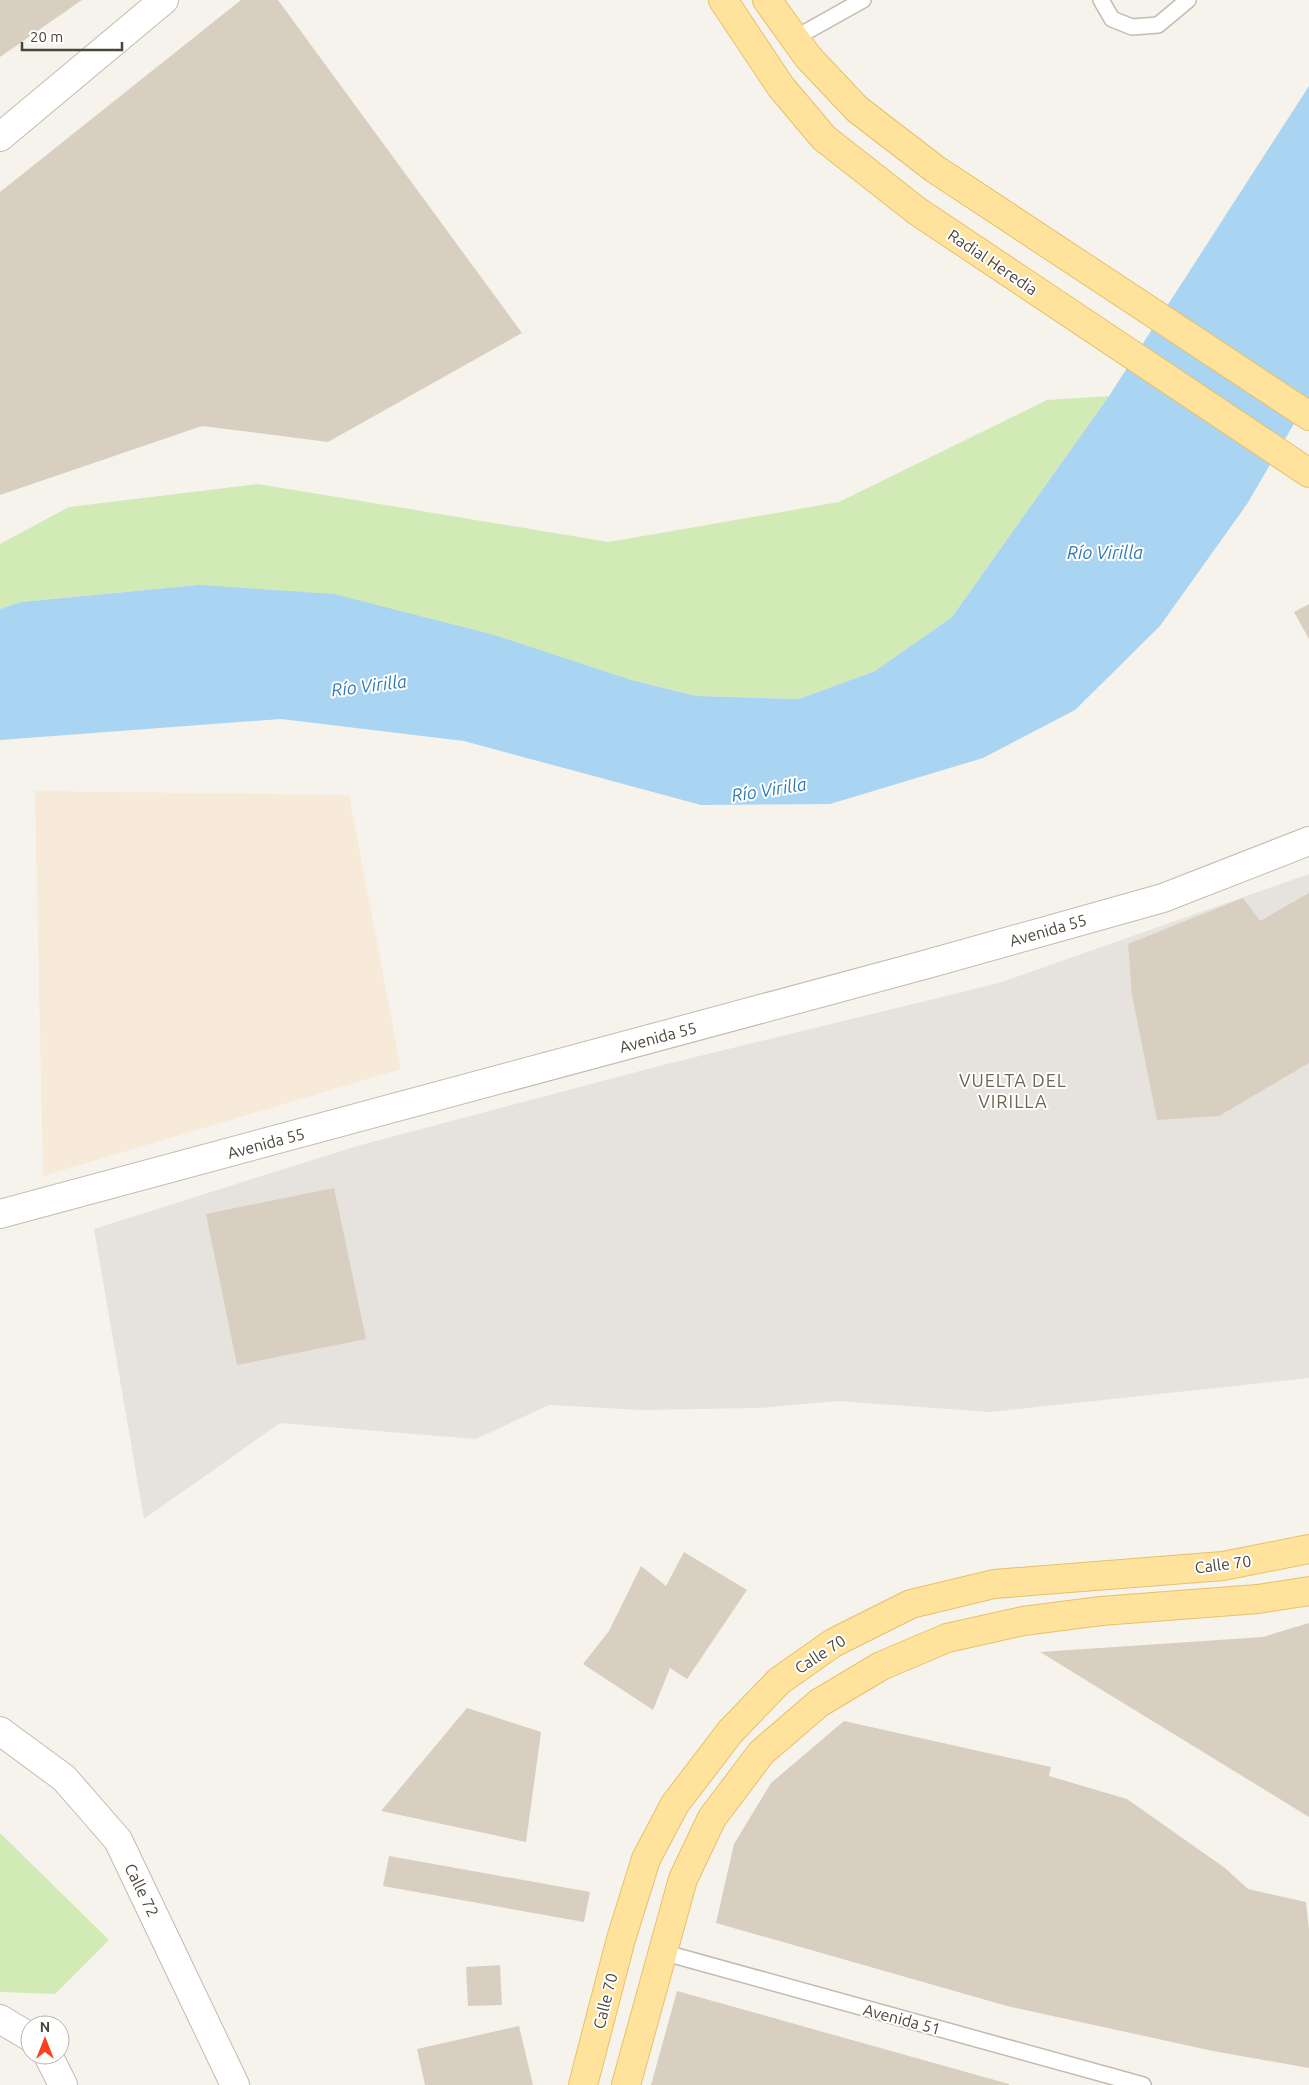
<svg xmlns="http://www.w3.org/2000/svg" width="1309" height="2085" font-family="Ubuntu,sans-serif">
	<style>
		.commercial { fill: #f7ead8 }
		.industrial { fill: #e6e2dd }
		.green { fill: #d2eab5 }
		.water { fill: #a9d4f2 }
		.building { fill: #d8cfc1 }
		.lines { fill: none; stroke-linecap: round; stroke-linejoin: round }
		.lane-casing { stroke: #c2bbae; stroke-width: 18 }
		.street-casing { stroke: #c2bbae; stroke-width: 30 }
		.primary-casing { stroke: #e6c16a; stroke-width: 30 }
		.lane { stroke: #fff; stroke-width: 15 }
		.street { stroke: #fff; stroke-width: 28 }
		.primary { stroke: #ffe39c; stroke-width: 28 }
		.labels { text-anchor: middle; stroke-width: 4; stroke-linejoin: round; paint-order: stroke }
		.street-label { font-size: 16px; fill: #4b4439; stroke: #fff }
		.water-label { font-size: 18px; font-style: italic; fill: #2e7ab2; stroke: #fff }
		.neighbourhood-label { font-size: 18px; letter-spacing: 1px; fill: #6e6250; stroke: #fff }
	</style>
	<rect width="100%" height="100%" fill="#f6f3ec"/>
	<polygon class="commercial" points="35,791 349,795 401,1069 43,1176"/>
	<polygon class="industrial" points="1309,874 1309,1378 990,1412 837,1401 759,1408 642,1410 549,1405 476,1439 280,1423 144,1519 94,1229 357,1146 659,1066 999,983"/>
	<g class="green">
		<polygon points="1109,396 952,617 875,671 799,699 696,696 631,680 198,585 21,602 0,609 0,544 69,507 258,484 609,542 839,502 1047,400"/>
		<polygon points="0,1833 109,1940 55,1994 0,1992"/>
	</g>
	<polygon class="water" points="1309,86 1309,398 1247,504 1160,626 1075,710 983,758 830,804 701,805 464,741 281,719 0,740 0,609 21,602 198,585 334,594 494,635 631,680 696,696 799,699 875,671 952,617 1109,396"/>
	<g class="building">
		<polygon points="0,0 82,0 0,57"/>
		<polygon points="241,0 278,0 522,333 328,442 202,426 0,495 0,192"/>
		<polygon points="1309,604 1309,639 1294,612"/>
		<polygon points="1309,893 1309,1063 1219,1116 1157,1120 1132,995 1128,944 1243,898 1260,921"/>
		<polygon points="334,1188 366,1339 237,1365 206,1214"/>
		<polygon points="684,1552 747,1590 687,1679 670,1668 653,1710 583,1664 609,1631 641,1566 666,1586"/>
		<polygon points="1309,1623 1309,1817 1040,1652 1263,1637"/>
		<polygon points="467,1708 541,1732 526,1842 381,1811"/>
		<polygon points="844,1721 1051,1767 1049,1776 1127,1799 1225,1868 1248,1889 1306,1902 1309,1930 1309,2068 1213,2051 1007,2006 716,1923 734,1844 771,1783"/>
		<polygon points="389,1856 590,1892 584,1922 383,1886"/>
		<polygon points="500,1965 502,2005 468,2006 466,1967"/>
		<polygon points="677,1991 1009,2084 1009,2085 651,2085"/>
		<polygon points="519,2026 533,2085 425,2085 417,2049"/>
	</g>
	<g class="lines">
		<g class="lane-casing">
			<g id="lane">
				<polyline points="1101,0 1112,19 1132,27 1158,25 1188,0"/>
				<polyline points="795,38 863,0"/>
				<polyline points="662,1952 1143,2085"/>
			</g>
		</g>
		<g class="street-casing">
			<g id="street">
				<polyline points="0,137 164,0"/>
				<polyline points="0,1214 924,965 1163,898 1309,841"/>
				<polyline points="0,1731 64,1778 118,1840 235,2085"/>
				<polyline points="0,2019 30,2037"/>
				<polyline points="48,2055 63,2085"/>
			</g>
		</g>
		<g class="primary-casing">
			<g id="primary">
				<polyline points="723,0 781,87 824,138 917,211 1309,473"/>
				<polyline points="767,0 808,57 857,109 935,169 1309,416"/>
				<polyline points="583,2085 621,1939 646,1859 675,1804 730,1732 779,1681 833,1643 911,1604 994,1584 1223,1566 1309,1549"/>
				<polyline points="626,2085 683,1879 712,1818 761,1753 819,1703 881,1666 947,1638 1023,1621 1101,1611 1258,1599 1309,1591"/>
			</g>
		</g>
		<use href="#lane" class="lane"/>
		<use href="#street" class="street"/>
		<use href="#primary" class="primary"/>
	</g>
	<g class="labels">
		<g class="street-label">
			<text transform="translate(993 262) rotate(34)" y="6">Radial Heredia</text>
			<text transform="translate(1048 930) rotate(-16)" y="6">Avenida 55</text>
			<text transform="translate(658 1037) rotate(-15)" y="6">Avenida 55</text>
			<text transform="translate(266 1143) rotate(-15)" y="6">Avenida 55</text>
			<text transform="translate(1223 1564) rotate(-7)" y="6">Calle 70</text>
			<text transform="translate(820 1654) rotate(-33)" y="6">Calle 70</text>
			<text transform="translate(142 1890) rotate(64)" y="6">Calle 72</text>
			<text transform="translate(605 2001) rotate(-76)" y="6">Calle 70</text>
			<text transform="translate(902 2019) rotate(15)" y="6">Avenida 51</text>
		</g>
		<g class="water-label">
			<text x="1105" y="559">Río Virilla</text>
			<text transform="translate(369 686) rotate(-7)" y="6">Río Virilla</text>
			<text transform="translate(769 790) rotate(-9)" y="6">Río Virilla</text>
		</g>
		<g class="neighbourhood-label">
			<text x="1013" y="1087">VUELTA DEL<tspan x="1013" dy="21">VIRILLA</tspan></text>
		</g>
	</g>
	<g transform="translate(45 2040)"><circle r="24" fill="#ffffff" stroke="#b7b4b0"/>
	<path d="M0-4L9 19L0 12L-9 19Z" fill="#fc3f1d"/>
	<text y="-8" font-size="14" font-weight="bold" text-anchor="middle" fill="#4b4439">N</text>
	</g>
	<path d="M22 42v8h100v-8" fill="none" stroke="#4b4439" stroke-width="2.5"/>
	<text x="30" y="42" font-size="15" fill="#4b4439" stroke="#ffffff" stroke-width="4" paint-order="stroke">20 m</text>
</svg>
